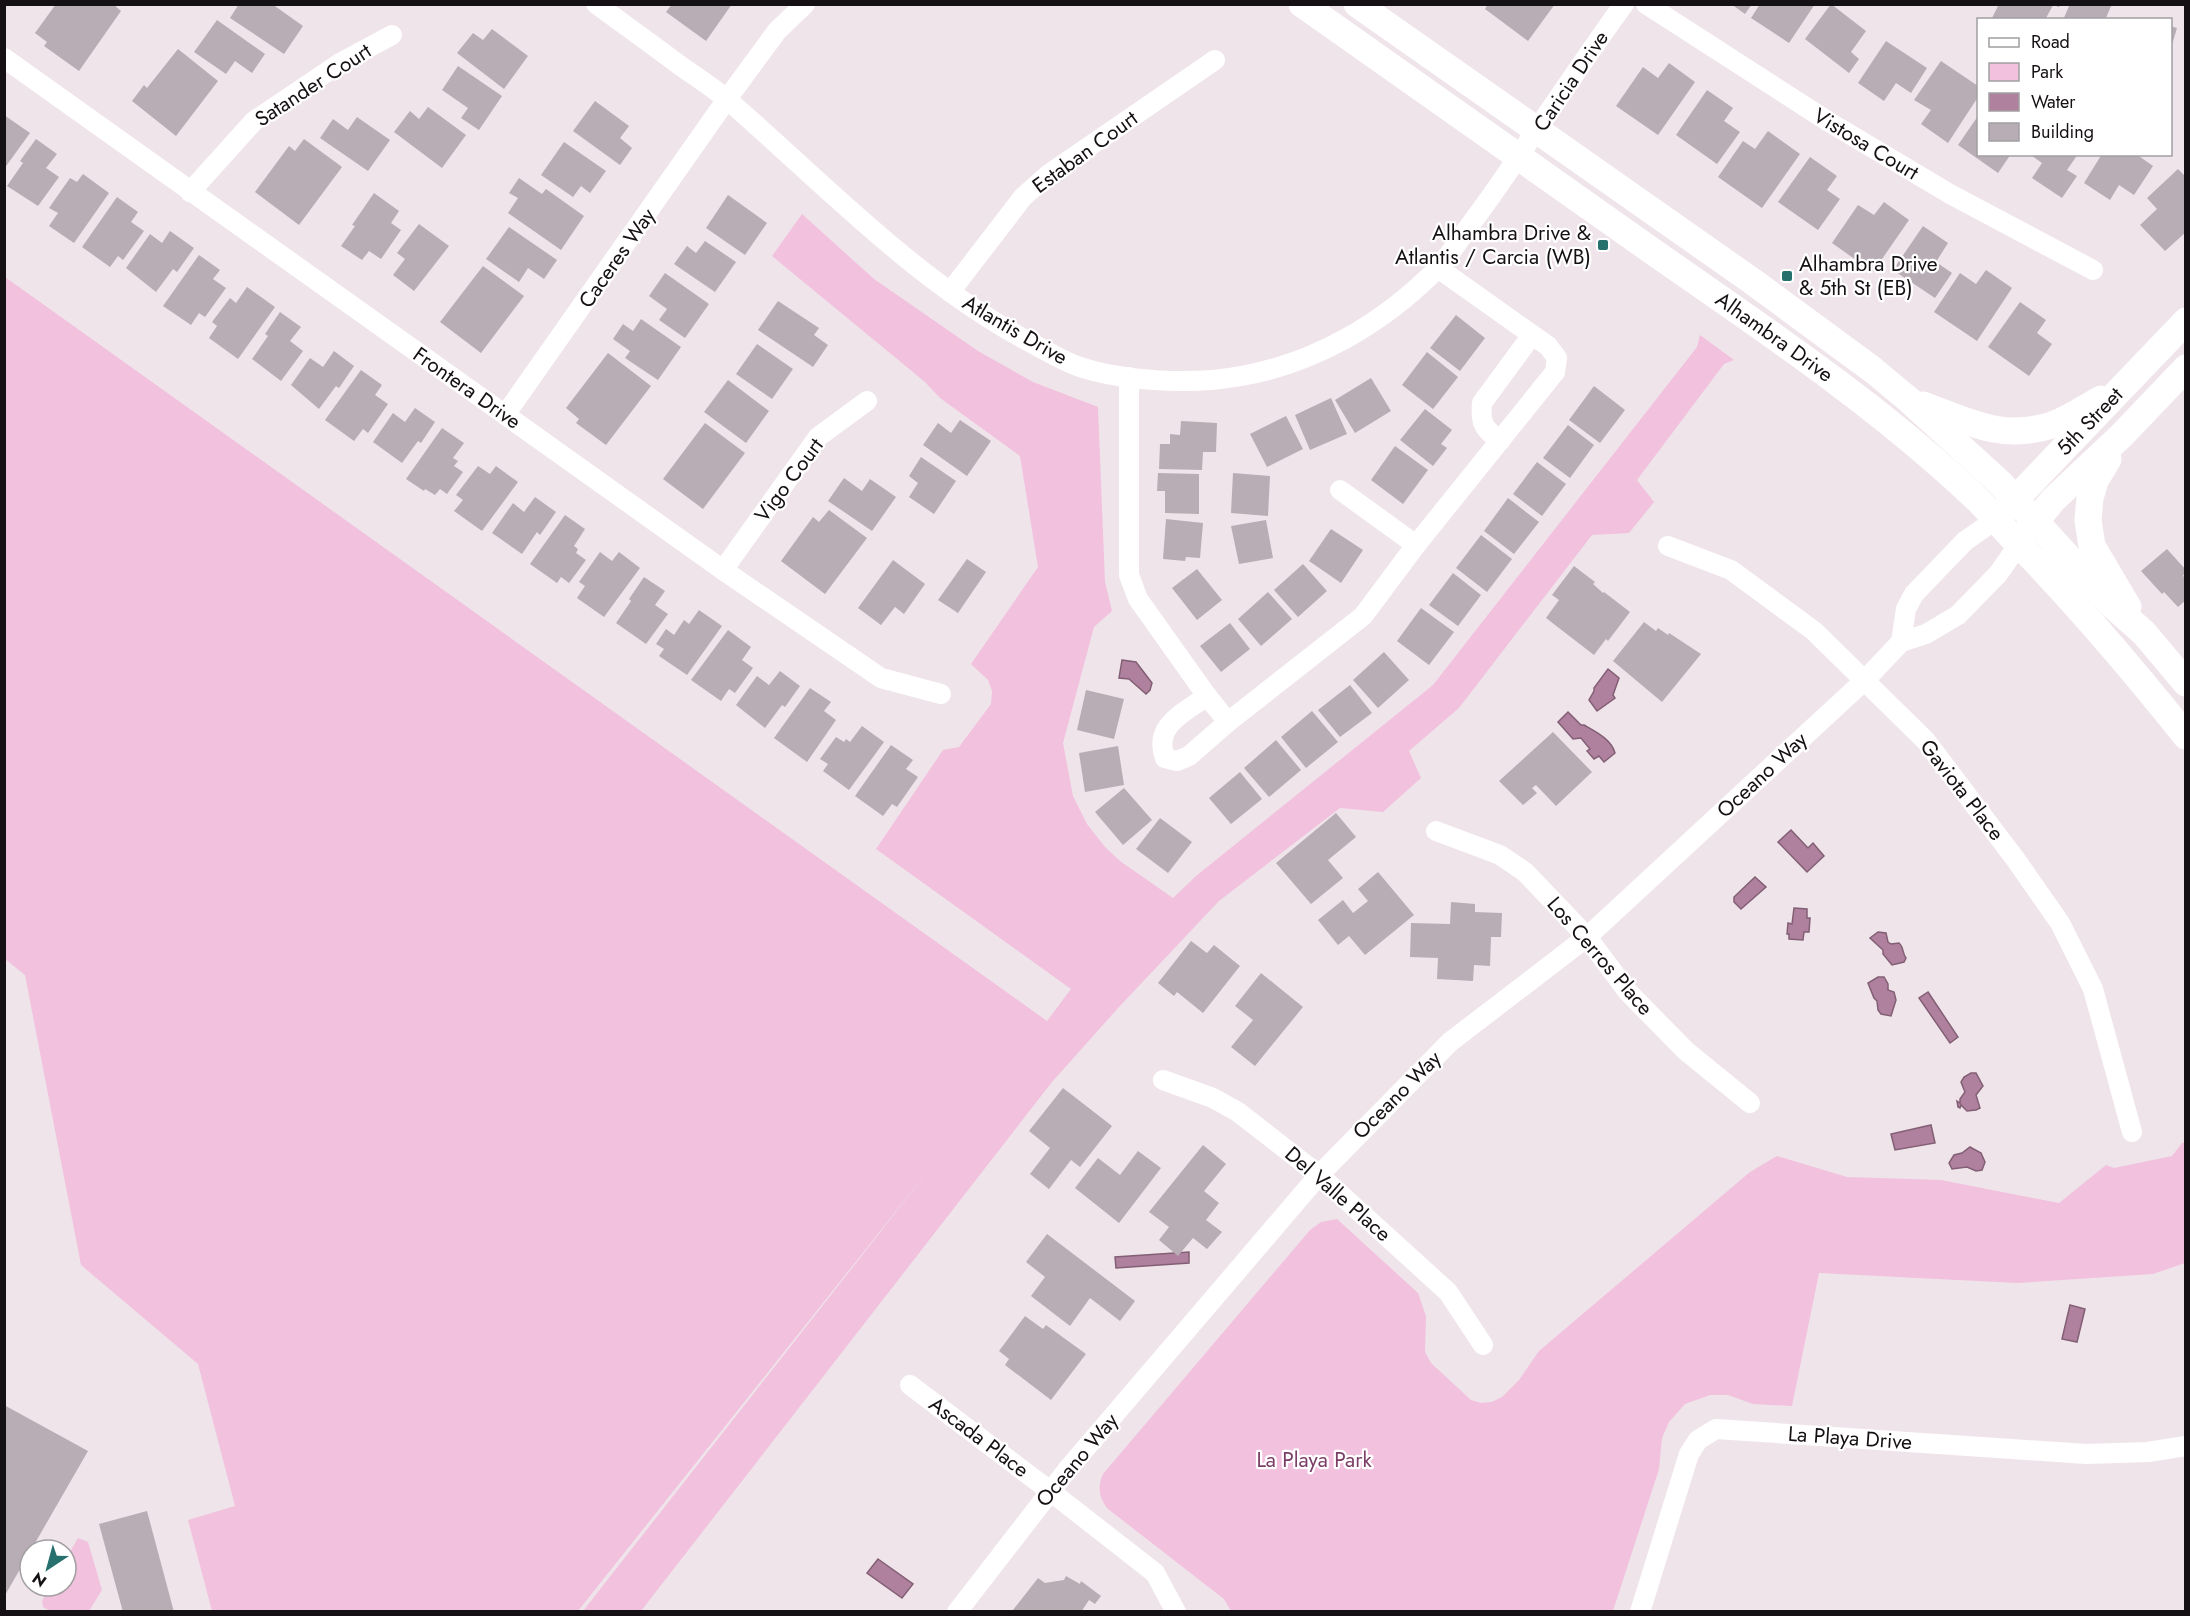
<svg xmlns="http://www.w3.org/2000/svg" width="2190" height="1616" font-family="Jost,sans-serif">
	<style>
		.green { fill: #f1c1de }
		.water { fill: #b0819e; stroke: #825f74; stroke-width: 1.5 }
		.building { fill: #b8adb4 }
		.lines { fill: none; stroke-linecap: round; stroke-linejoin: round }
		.minor { stroke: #fff; stroke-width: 20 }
		.secondary { stroke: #fff; stroke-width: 27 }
		.poi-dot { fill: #26706d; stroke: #fff; stroke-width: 2 }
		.labels { text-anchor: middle; stroke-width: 4.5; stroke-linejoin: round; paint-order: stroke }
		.street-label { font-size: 21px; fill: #151013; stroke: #fff }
		.poi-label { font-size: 21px; fill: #151013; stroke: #fff; text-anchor: end }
		.park-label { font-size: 21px; fill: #7b3e66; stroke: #fff }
	</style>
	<rect width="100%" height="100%" fill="#f0e4eb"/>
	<g class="green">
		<polygon points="802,214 874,279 978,351 1033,382 1098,407 1105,582 1112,611 1094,627 1063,743 1073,796 1087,824 1105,847 1120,861 1173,898 1196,876 1433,685 1697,347 1700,335 1734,360 1724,364 1637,480 1654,502 1629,533 1592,535 1459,708 1409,751 1421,778 1383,812 1340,808 1219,901 1119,1007 1052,1082 641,1611 583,1611 936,1161 578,1611 212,1611 188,1520 235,1506 198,1364 81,1265 25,975 5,959 5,277 1047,1021 1071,989 876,849 943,750 959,747 991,704 992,691 988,680 971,664 1038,567 1020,456 940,398 925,382 772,256"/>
		<path d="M2185 1142V1263L2153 1274 2017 1283 1819 1273 1792 1406 1753 1404 1728 1395H1710L1685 1404 1669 1422 1662 1438 1659 1469 1613 1611H1231L1224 1599 1108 1509C1099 1498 1097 1487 1103 1474L1310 1230 1321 1222 1337 1219 1418 1293 1426 1316 1425 1352 1431 1363 1471 1400 1481 1403 1492 1402 1502 1397 1519 1380 1539 1351 1750 1172 1777 1156 1847 1177 1941 1180 2059 1203 2106 1165 2114 1168 2172 1156 2182 1143Z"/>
		<polygon points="78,1538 88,1542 102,1590 89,1611 50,1611 43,1607 42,1601 50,1586 66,1586 66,1559"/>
	</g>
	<g class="water">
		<polygon points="1122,660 1136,662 1152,683 1150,690 1146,694 1129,679 1119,678"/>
		<polygon points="1608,669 1619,678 1613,695 1615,698 1597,711 1589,700 1594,691 1594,688"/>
		<path d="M1568 712 1581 725H1584C1596 732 1611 739 1615 753L1604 762 1599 756 1594 759 1587 751 1590 749 1581 738 1573 739 1558 722Z"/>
		<polygon points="1791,830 1808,848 1813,843 1824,856 1807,872 1778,842"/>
		<polygon points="1755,877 1766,887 1741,909 1734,902 1734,897"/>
		<polygon points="1794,908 1807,909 1807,918 1810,918 1809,932 1804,932 1803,940 1789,939 1789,934 1787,934 1788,923 1792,924"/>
		<path d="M1878 932 1886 933 1888 942 1891 944 1899 943C1904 947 1902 953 1906 958L1904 962 1892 965 1883 954V950L1870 938Z"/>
		<polygon points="1878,977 1884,977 1888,984 1888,990 1894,992 1896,1000 1891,1016 1881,1014 1878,1010 1877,1001 1874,998 1868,983"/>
		<polygon points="1928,992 1958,1037 1950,1043 1919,998"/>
		<polygon points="1971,1073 1976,1073 1983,1086 1976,1095 1980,1108 1976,1110 1967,1111 1961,1105 1960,1108 1958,1107 1957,1101 1960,1103 1960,1099 1965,1092 1961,1082 1964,1077"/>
		<polygon points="1931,1125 1935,1143 1895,1150 1891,1134"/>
		<polygon points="1970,1147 1981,1153 1985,1162 1982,1170 1976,1171 1967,1167 1952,1169 1949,1163 1954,1155 1962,1153"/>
		<polygon points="1189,1252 1189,1263 1116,1268 1115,1257"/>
		<polygon points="2070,1305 2085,1309 2077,1342 2062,1339"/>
		<polygon points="878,1559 913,1584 902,1598 867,1573"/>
	</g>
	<g class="building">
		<polygon points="56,4 113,4 121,11 79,71 44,46 47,42 35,33"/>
		<polygon points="239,4 272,4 303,26 284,54 230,18"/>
		<polygon points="672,4 732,4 706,41 666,12"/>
		<polygon points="1488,4 1555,4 1528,41 1485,9"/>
		<polygon points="1731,4 1752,4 1745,14"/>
		<polygon points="1760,4 1815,4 1789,43 1751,18"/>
		<polygon points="1831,4 1866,31 1851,52 1859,59 1849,73 1805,39"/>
		<polygon points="1999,4 2061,4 2059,7 2053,5 2045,20 1995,20 1992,18"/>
		<polygon points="2070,4 2112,4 2105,20 2063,20"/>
		<polygon points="217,20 265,54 252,73 235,61 226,74 194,52"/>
		<polygon points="2170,26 2177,28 2171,48 2170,47"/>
		<polygon points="492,29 528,56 504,89 457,53 473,33 483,40"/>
		<polygon points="1886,41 1927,68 1911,93 1896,83 1884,101 1858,83"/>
		<polygon points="178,49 218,81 176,136 132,101 144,85 147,88"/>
		<polygon points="1941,61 1978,86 1978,97 1948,143 1921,124 1931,110 1914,100"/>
		<polygon points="1669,63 1695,82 1658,135 1616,106 1643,67 1658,78"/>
		<polygon points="458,66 502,96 479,130 461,118 468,108 442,90"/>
		<polygon points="1707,90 1733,108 1724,121 1740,132 1717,164 1676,135"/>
		<polygon points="595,101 629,126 620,138 632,148 620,165 573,131"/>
		<polygon points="428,107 466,135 442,168 394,132 410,111 419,119"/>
		<polygon points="4,115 30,133 4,169"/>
		<polygon points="1978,116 1978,154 2011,154 1998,173 1958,145"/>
		<polygon points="357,117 390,140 368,171 320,138 333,119 348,130"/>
		<polygon points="1768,131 1800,154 1762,208 1718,177 1743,141 1755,149"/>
		<polygon points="36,139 57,154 46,168 59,177 38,206 7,186 23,163 20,161"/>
		<polygon points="304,139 342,167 299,225 255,192 289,146 295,151"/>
		<polygon points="564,142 606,171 590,193 581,186 573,197 541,175"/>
		<polygon points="2029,154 2078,154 2067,170 2077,176 2062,198 2032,178 2042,163"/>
		<polygon points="2102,154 2136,154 2153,166 2134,195 2119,185 2110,200 2084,183"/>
		<polygon points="1810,157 1837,176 1827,190 1840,199 1818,230 1778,202"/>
		<polygon points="2178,169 2186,177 2186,232 2165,251 2140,225 2157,209 2147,198"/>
		<polygon points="83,174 109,193 74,243 49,226 58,213 49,208 70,178 77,182"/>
		<polygon points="519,178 542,194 546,189 584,216 561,250 508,213 518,198 509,193"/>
		<polygon points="374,193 399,211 391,223 401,230 381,259 369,251 362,260 341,246 355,226 352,225"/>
		<polygon points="728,195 767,223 745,255 706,228"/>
		<polygon points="117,197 138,212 131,222 144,231 123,260 118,256 110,267 82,247"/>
		<polygon points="1884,202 1909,220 1873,272 1832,243 1858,205 1874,215"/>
		<polygon points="419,224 449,246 414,291 393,275 405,259 397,253"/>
		<polygon points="1923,226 1948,243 1936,262 1952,273 1935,298 1893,270"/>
		<polygon points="509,227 557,260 544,279 528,268 519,282 486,259"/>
		<polygon points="170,231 194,248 177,272 173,269 156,292 126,268 150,234 162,243"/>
		<polygon points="705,241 736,262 715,292 674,264 687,246 696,253"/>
		<polygon points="199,255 220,270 213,279 226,288 205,317 199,313 191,325 163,306"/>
		<polygon points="483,266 524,296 481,353 440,322"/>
		<polygon points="1986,270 2012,288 1977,341 1934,312 1960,273 1976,284"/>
		<polygon points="665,273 709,304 685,338 659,320 667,309 649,296"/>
		<polygon points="247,287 275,307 238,359 209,338 217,326 212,322 230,298 236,303"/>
		<polygon points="778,301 819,328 814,335 828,345 813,367 758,330"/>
		<polygon points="2020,302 2046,320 2037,333 2052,344 2029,376 1988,347"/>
		<polygon points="280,312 301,327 290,341 303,351 281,381 252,359 268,336 265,334"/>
		<polygon points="1456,315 1485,338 1460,371 1430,348"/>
		<polygon points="641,319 681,347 658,380 625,358 630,351 613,339 623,324 633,331"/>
		<polygon points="757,344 793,369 772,399 736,374"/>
		<polygon points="334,351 354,366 339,388 336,386 319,409 291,385 310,358 323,367"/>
		<polygon points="1427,352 1458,377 1433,409 1402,385"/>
		<polygon points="608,353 651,386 606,445 576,423 579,419 566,408"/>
		<polygon points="361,370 382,385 375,395 388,404 368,433 363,429 354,441 325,420"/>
		<polygon points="1371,378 1391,411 1355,433 1335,400"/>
		<polygon points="728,380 769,411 746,443 704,412"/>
		<polygon points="1594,386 1625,410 1600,443 1569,420"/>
		<polygon points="1331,398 1347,434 1310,450 1295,415"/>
		<polygon points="415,408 435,422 421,443 418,441 402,463 373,442 393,413 405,422"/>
		<polygon points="1425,409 1452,430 1441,444 1447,448 1433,466 1400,440"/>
		<polygon points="1286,416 1303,449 1267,467 1250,434"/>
		<polygon points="960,420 991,441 967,476 923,445 938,423 951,433"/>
		<polygon points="1181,421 1217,423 1216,452 1203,452 1202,470 1159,469 1160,444 1170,444 1170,434 1180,435"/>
		<polygon points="705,423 745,453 703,509 663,479"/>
		<polygon points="1568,425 1594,445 1570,478 1543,458"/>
		<polygon points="442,428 464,443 453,458 458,461 454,466 463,472 447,494 440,489 435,495 425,489 424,491 406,479"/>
		<polygon points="1395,446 1428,470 1403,504 1371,480"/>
		<polygon points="921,457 956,481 934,514 909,497 918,483 909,476"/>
		<polygon points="1537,462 1566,484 1542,516 1513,494"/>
		<polygon points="478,466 490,474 496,466 518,482 482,531 454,511 463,500 456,495"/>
		<polygon points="1158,473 1199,474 1199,514 1165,513 1165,491 1157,491"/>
		<polygon points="1233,473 1270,476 1268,516 1231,513"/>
		<polygon points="844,478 862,491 870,479 896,497 872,531 828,501"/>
		<polygon points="535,497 556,512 540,535 537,532 522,554 492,533 513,503 524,512"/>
		<polygon points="1508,498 1539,522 1514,554 1484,531"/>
		<polygon points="829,510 867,538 825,594 781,561 813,517 819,522"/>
		<polygon points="565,515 585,529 574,546 578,549 576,553 586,560 569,583 561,577 557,583 530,564"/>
		<polygon points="1166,519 1203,523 1200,558 1186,557 1185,561 1163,559"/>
		<polygon points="1266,520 1273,558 1239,564 1231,526"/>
		<polygon points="1331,529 1363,550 1341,583 1309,561"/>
		<polygon points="1481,535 1512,559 1487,592 1456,568"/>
		<polygon points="2167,549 2186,570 2183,576 2186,578 2186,600 2178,607 2164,592 2162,594 2141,571"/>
		<polygon points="600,552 612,561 619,552 640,568 604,617 577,598 585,586 579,582"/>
		<polygon points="967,559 986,572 958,613 938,600"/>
		<polygon points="893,560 925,584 904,614 895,607 881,625 858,608"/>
		<polygon points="1303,564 1327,591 1298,617 1274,590"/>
		<polygon points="1574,566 1595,582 1593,584 1603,593 1604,592 1630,612 1608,641 1606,639 1594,655 1546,618 1559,600 1552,595"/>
		<polygon points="1197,569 1222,600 1197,620 1172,588"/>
		<polygon points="1453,573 1481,595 1458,626 1429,605"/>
		<polygon points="644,577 665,591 655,605 668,614 646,644 616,623 631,601 629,599"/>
		<polygon points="1268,592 1292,619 1261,646 1238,619"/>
		<polygon points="1421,608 1454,632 1429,665 1397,641"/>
		<polygon points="699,610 722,626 687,675 659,656 664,649 656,644 666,629 674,635 684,620 689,624"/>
		<polygon points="1644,622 1656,631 1658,628 1668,635 1669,633 1701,654 1662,702 1613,661"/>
		<polygon points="1230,623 1250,649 1221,672 1200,646"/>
		<polygon points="728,630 751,647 742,660 753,668 735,693 729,689 721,701 691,680"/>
		<polygon points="1384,652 1409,680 1378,708 1353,680"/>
		<polygon points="780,671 800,686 785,707 782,705 765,728 736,705 757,676 769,685"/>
		<polygon points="1350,685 1372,713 1340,737 1318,710"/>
		<polygon points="810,688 831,702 824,711 836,720 807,762 774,738"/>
		<polygon points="1086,690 1124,699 1114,739 1077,730"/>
		<polygon points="1312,711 1338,742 1306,768 1281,737"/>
		<polygon points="862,726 884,742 849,790 823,771 828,764 820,759 836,737 844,742 846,739 850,742"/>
		<polygon points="1553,732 1592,772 1556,806 1536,785 1532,788 1537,793 1523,805 1499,781"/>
		<polygon points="1276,740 1301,770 1269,797 1244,768"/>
		<polygon points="891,745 913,760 906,769 918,777 897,807 892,804 883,816 855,796"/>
		<polygon points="1118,746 1124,785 1085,792 1079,753"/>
		<polygon points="1240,772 1262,799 1231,824 1209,798"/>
		<polygon points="1124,788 1152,820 1123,845 1095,812"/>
		<polygon points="1336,813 1356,837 1328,860 1343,878 1311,904 1276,863"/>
		<polygon points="1160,818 1192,842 1168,873 1136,849"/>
		<polygon points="1378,872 1414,915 1365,955 1349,936 1338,945 1318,920 1343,900 1353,913 1368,901 1358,889"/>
		<polygon points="1451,902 1475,904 1475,912 1502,913 1501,937 1491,937 1490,966 1474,965 1473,981 1437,979 1438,958 1410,957 1411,923 1450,924"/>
		<polygon points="1191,941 1207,953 1214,945 1240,966 1203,1013 1177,992 1174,996 1158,983"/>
		<polygon points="1261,973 1303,1007 1255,1066 1231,1047 1253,1020 1235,1006"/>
		<polygon points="1063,1088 1112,1126 1080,1167 1071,1160 1049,1189 1030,1174 1050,1148 1029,1131"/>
		<polygon points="1203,1145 1226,1164 1204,1191 1219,1203 1206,1220 1222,1232 1207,1249 1193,1238 1178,1256 1159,1240 1169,1227 1149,1212"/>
		<polygon points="1138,1151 1161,1168 1119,1223 1075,1188 1098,1158 1120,1175"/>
		<polygon points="1047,1234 1135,1301 1120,1321 1090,1298 1070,1326 1031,1296 1045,1277 1026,1262"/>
		<polygon points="1025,1316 1043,1329 1046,1325 1086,1354 1051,1400 1005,1365 1009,1359 999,1351"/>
		<polygon points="4,1405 88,1451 4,1597"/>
		<polygon points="147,1511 174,1612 123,1612 99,1524"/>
		<polygon points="1066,1576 1080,1584 1081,1581 1101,1596 1095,1604 1089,1600 1081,1612 1015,1612 1013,1610 1038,1578 1045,1583 1064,1580"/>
	</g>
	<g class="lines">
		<g class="minor">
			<path d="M596 4C625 25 654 46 682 67 698 78 715 89 730 102 824 184 913 278 1024 339 1041 348 1059 359 1077 366 1124 382 1193 385 1241 376 1316 363 1383 323 1436 270 1448 257 1458 242 1468 228 1485 205 1502 181 1518 157 1553 106 1587 55 1624 4"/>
			<polyline points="1646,4 1829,122 1950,194 2093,270"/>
			<polyline points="4,58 723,570 881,678 941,694"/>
			<polyline points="190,192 254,121 340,63 392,35"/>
			<polyline points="950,292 1023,197 1049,174 1215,60"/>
			<polyline points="1129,377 1129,575 1138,599 1207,696 1228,722"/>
			<polyline points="505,415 727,99 777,31 805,4"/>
			<path d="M1500 441C1484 428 1480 425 1482 403L1532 335"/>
			<polyline points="1340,490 1416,545"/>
			<polyline points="1668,546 1731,570 1814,631 1926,741 2016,860 2060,923 2093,989 2132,1132"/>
			<polyline points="723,570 818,437 867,401"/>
			<polyline points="1901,642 1906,609 1914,594 1965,541 1995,520"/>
			<path d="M1207 696C1184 713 1153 725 1165 758L1177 761 1189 756 1228 722 1363 616 1416 545 1555 372 1557 358 1548 346 1438 268"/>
			<polyline points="1436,831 1500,855 1525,872 1587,937 1628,992 1686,1051 1750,1103"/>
			<polyline points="1163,1080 1213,1098 1238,1112 1319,1175 1448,1292 1483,1345"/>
			<polyline points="910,1385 1050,1491 1155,1573 1176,1612"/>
			<polyline points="957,1612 1067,1470 1319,1175 1450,1042 1587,937 1865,680 1901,642 1926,634 1958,615 1998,574 2019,544"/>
			<polyline points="1640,1612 1689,1454 1698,1440 1716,1429 2086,1454 2148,1452 2186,1446"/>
		</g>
		<g class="secondary">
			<path id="s1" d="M1302 4C1422 89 1542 174 1662 258 1771 334 1883 409 1979 501 1990 512 2000 524 2010 535 2073 599 2130 666 2186 736"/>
			<polyline points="1357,4 1752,281 1873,370 1909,400 2000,483 2111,604 2144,633 2186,683"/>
			<path d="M1923 405C1969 422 2002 441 2052 425 2069 419 2085 408 2101 399"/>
			<polyline points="2108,459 2095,481 2090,498 2088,520 2092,546 2128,607"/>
			<path id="s2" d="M2004 511 2186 321"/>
			<polyline points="2026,533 2053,500 2121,436 2186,368"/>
		</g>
	</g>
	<g class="poi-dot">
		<rect x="1597" y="239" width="12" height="12" rx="3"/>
		<rect x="1781" y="270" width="12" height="12" rx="3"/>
	</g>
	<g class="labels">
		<g class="street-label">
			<text transform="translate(1571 81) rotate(-56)" y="7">Caricia Drive</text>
			<text transform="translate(313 85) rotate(-33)" y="7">Satander Court</text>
			<text transform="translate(1866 144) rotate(31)" y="7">Vistosa Court</text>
			<text transform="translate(1085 152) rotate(-36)" y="7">Estaban Court</text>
			<text transform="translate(617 258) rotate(-55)" y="7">Caceres Way</text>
			<text transform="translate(1015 330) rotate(30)" y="7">Atlantis Drive</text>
			<text dy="7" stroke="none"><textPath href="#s1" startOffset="578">Alhambra Drive</textPath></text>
			<text transform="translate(467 388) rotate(35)" y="7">Frontera Drive</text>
			<text dy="7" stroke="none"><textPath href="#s2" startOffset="124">5th Street</textPath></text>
			<text transform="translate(789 480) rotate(-53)" y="7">Vigo Court</text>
			<text transform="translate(1762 775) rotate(-43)" y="7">Oceano Way</text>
			<text transform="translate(1962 790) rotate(52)" y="7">Gaviota Place</text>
			<text transform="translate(1600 956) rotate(49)" y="7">Los Cerros Place</text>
			<text transform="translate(1397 1095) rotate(-45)" y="7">Oceano Way</text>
			<text transform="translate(1338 1194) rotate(41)" y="7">Del Valle Place</text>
			<text transform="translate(979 1437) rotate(37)" y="7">Ascada Place</text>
			<text transform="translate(1850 1438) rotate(4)" y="7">La Playa Drive</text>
			<text transform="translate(1077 1460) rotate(-50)" y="7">Oceano Way</text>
		</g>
		<g class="poi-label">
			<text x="1591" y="240">Alhambra Drive &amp;<tspan x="1591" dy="24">Atlantis / Carcia (WB)</tspan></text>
			<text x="1799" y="271" text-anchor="start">Alhambra Drive<tspan x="1799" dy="24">&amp; 5th St (EB)</tspan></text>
		</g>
		<g class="park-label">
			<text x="1314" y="1467">La Playa Park</text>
		</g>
	</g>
	<rect width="2190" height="1616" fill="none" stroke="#151013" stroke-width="12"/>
	<rect x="1977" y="18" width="195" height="138" fill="#ffffff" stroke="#a19fa1" stroke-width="1.5"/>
	<rect x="1989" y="38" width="30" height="9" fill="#ffffff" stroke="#a19fa1" stroke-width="1.5"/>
	<text x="2031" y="48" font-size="18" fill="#151013">Road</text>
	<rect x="1989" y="63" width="30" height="18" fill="#f1c1de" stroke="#a19fa1" stroke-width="1.5"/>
	<text x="2031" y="78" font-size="18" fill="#151013">Park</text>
	<rect x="1989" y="93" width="30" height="18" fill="#b0819e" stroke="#a19fa1" stroke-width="1.5"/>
	<text x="2031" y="108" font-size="18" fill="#151013">Water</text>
	<rect x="1989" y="123" width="30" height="18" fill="#b8adb4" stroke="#a19fa1" stroke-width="1.5"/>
	<text x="2031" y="138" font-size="18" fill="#151013">Building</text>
	<g transform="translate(48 1568) rotate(216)"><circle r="28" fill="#ffffff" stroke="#a19fa1" stroke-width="1.5"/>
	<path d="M0-4.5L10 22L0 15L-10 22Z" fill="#26706d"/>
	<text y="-9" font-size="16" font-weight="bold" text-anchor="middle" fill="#151013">N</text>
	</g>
</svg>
